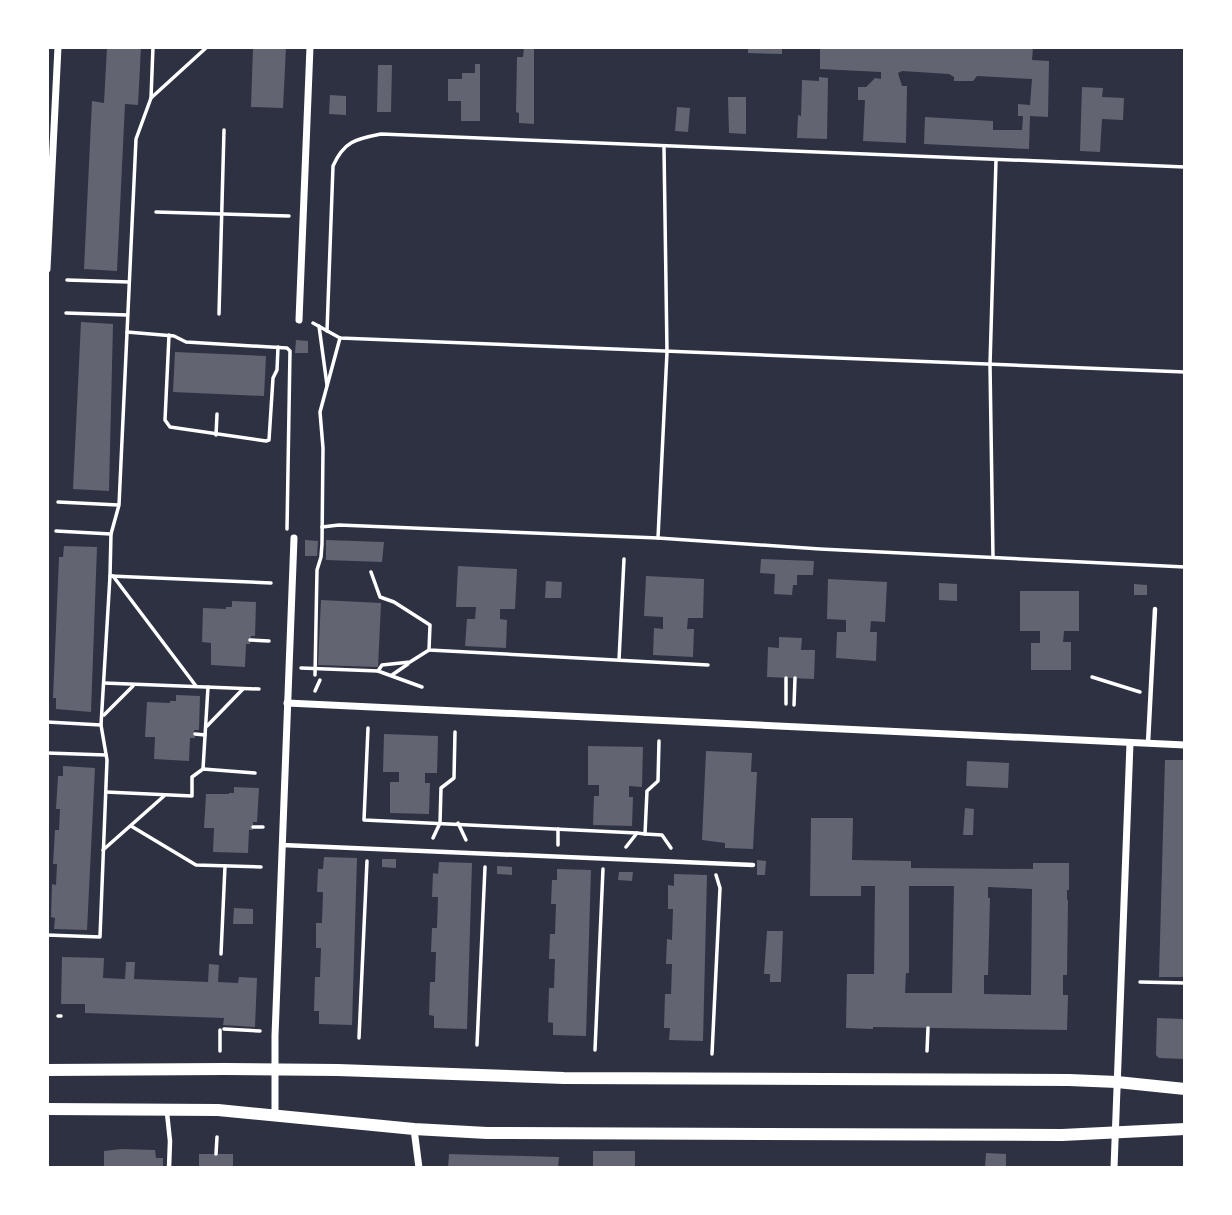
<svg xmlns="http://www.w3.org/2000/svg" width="1232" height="1215" font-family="Figtree,sans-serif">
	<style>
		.building { fill: #626471; fill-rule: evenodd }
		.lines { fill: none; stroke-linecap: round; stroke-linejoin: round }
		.path { stroke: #fff; stroke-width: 3.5 }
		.service { stroke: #fff; stroke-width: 4.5 }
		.minor { stroke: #fff; stroke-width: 7 }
		.secondary { stroke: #fff; stroke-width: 12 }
	</style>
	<rect width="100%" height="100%" fill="#2d3142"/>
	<g class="building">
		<polygon points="107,47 141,47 138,105 125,104 117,271 84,269 92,101 104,103"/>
		<polygon points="253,47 286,47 283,108 251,107"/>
		<polygon points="524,47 534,47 534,124 519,123 519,113 516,112 517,57 523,57"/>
		<polygon points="748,47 782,47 782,54 748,53"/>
		<polygon points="820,47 1033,47 1032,60 1049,61 1048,117 1030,116 1029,149 924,144 925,117 993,121 993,130 1022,130 1023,116 1018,116 1018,104 1030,105 1032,79 977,76 973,81 954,81 954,77 949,74 902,71 898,73 902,86 907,86 906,143 863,141 865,100 858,100 858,87 866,87 875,78 881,79 881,72 820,69"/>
		<polygon points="475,64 480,64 480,121 461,121 461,101 448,101 448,79 462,79 462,73 475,73"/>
		<polygon points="378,65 392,65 391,112 377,112"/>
		<polygon points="819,77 828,78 827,139 797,138 798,115 801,116 802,80 819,81"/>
		<polygon points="1082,87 1103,88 1102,97 1124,98 1123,120 1102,119 1100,152 1080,151"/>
		<polygon points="330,95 346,96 346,115 329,114"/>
		<polygon points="728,97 746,97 746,134 729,133"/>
		<polygon points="677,107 690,108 688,132 675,131"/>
		<polygon points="81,322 113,324 109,491 73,489"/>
		<polygon points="296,340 308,341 308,353 295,353"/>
		<polygon points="175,352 266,356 264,396 173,392"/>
		<polygon points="305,540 318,541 317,556 305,556"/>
		<polygon points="326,540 384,542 382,562 326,560"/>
		<polygon points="64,546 97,547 91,712 56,709 56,698 53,698 59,557 63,557"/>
		<polygon points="761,559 814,561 813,575 797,575 797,585 793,585 792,595 774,594 775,574 760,573"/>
		<polygon points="458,566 517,569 515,609 500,609 500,619 507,620 506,648 465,646 467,619 475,619 476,607 456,607"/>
		<polygon points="646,576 704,579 703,618 688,618 687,629 694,629 693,657 653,655 654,628 663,629 663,617 644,616"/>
		<polygon points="828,579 887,582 885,622 871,621 870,632 877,632 876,661 836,658 837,632 846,632 846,620 827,619"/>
		<polygon points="546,581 562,582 561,598 545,598"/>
		<polygon points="939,583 957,584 957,601 939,600"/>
		<polygon points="1134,584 1147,585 1147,595 1134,595"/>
		<polygon points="1020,591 1079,591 1079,631 1064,631 1063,642 1071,642 1071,670 1031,670 1031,643 1040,643 1040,631 1020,631"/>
		<polygon points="321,600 381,603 378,667 318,665"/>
		<polygon points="232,601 256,602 255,636 251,636 250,644 246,644 245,667 211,665 211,643 202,642 203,608 226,609 226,607 232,607"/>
		<polygon points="779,637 802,638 801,650 815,650 814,679 767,677 768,647 779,648"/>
		<polygon points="176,695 200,696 199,730 194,730 195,738 190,738 189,761 154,759 155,737 145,737 147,702 170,703 170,701 176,701"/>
		<polygon points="384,734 438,736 437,773 425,773 425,783 430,783 429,814 390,813 390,782 399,782 399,772 383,772"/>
		<polygon points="588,746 643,747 642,787 629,786 629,797 633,797 632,826 593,825 594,796 599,796 599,785 588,785"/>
		<polygon points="706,751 752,753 751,772 757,772 753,849 725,848 725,843 702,840"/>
		<polygon points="1165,760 1185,760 1185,977 1159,977"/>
		<polygon points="967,761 1009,763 1008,788 966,786"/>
		<polygon points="63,766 95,768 87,930 54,929 55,918 51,917 52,884 56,885 57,864 53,864 55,830 59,830 60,809 56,809 58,776 63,776"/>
		<polygon points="234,787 259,788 257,822 253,822 253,830 249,830 248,853 213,852 214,828 204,828 206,794 229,794 229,793 234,793"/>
		<polygon points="965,808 974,809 973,835 963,835"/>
		<path d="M811 818H853L852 860 911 861V868L1033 869V863H1069V890H1067V900H1068L1067 975H1063V995H1068L1067 1030 873 1027V1029L846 1028 847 974H874L875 886H861V896H810ZM909 886H954L952 993H905L906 973H909ZM988 887 1032 889 1031 995 984 994V975H988L990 898H988Z"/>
		<polygon points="324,857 357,858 352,1025 319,1024 319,1011 314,1011 315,977 320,977 321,948 316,948 316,923 322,923 323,892 317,892 318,869 323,869"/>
		<polygon points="382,859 396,859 396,868 382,867"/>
		<polygon points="757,860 766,861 765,875 757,875"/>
		<polygon points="439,862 472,863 467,1029 434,1028 434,1016 429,1015 430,982 435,982 436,952 431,952 432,928 437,928 438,897 432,897 433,873 438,874"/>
		<polygon points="497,866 512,867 512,875 497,874"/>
		<polygon points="557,869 591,870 586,1036 553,1035 553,1023 548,1022 549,988 554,988 555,959 549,959 550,934 555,934 556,904 551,904 552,880 557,880"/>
		<polygon points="619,872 633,872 632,881 618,880"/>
		<polygon points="674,874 707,875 703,1041 669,1040 670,1028 664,1028 665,994 671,994 672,964 666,964 667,939 672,940 673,909 668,909 668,885 674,886"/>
		<polygon points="234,908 253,909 253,924 233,924"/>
		<polygon points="767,931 783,931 781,982 770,982 770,974 764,974"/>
		<polygon points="62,957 104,958 103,978 125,979 126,962 135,962 134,979 208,982 209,964 219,965 218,982 238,983 239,977 257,978 255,1027 223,1025 224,1018 85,1013 85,1004 61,1004"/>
		<polygon points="1157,1018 1185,1019 1185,1059 1159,1058 1156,1055"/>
		<polygon points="121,1149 155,1150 156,1158 163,1158 163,1168 104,1168 104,1151"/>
		<rect x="593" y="1151" width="42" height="17"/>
		<polygon points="986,1153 1006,1154 1006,1168 985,1168"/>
		<rect x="199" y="1154" width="34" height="14"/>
		<polygon points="449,1154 559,1157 558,1168 448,1168"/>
	</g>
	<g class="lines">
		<g class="path">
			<polyline points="151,98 207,47"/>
			<polyline points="156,212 289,216"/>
			<polyline points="67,280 129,282"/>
			<polyline points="66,313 127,315"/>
			<polyline points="219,314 224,130"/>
			<polyline points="313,323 340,338 1185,372"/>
			<polyline points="319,326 327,385"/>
			<path d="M327 331 333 166C344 141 356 139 381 134L1185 167"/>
			<polyline points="127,332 174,336 186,342 287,348 290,351 287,529"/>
			<polyline points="169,335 165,420 170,427 266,441 269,440 273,378 277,370 278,347"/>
			<polyline points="216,435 217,414"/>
			<polyline points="58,502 118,505"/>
			<polyline points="322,527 339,525 658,538 820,549 1185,567"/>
			<polyline points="56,531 111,534"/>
			<polyline points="658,538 667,352 664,148"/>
			<polyline points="993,557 990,365 996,160"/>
			<polyline points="371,572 380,597 394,602 430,625 429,650 708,665"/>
			<polyline points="110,576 271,583"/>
			<polyline points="113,576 196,686"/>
			<polyline points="250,640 269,641"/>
			<polyline points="619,660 624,559"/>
			<polyline points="301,668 378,671 422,687"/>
			<polyline points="378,671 382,665 410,662 429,650"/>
			<polyline points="315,675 317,570 321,557 322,544 323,448 320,412 340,338"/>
			<polyline points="392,675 408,664"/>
			<polyline points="1092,677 1140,692"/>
			<polyline points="104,683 259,689"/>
			<polyline points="315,691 320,680"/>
			<polyline points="786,704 786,678"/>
			<polyline points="794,705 795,678"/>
			<polyline points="104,715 133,686"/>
			<polyline points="47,722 101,725"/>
			<polyline points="207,726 243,689"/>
			<path d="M368 728 364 820C455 824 546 829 637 833"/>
			<polyline points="195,734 205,735"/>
			<polyline points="47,753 106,755"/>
			<polyline points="203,769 208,687"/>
			<polyline points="106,792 192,796 192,777 203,769 255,773"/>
			<polyline points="458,823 466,840"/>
			<polyline points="131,826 196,865 261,867"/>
			<polyline points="253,827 263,827"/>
			<polyline points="645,834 662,835 671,848"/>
			<polyline points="433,838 440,823 441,788 454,778 455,732"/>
			<polyline points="558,845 558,829"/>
			<polyline points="626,847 637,833 645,834 647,791 658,781 659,741"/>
			<polyline points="103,850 164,796"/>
			<polyline points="47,935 100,937 107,760 101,725 110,576 111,534 119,505 136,139 151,98 153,47"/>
			<polyline points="221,954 225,866"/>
			<polyline points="1140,982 1185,983"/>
			<polyline points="58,1016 61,1016"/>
			<polyline points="224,1029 260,1031"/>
			<polyline points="359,1038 367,861"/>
			<polyline points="477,1045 485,867"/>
			<polyline points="595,1050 603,869"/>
			<polyline points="220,1051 220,1030"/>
			<polyline points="927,1051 928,1028"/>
			<polyline points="712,1054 720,888 716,875"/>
			<polyline points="216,1154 217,1137"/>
		</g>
		<g class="service">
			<polyline points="1148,743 1155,609"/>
			<polyline points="282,845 753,865"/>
			<polyline points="167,1113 170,1141 169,1168"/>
		</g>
		<g class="minor">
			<polyline points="47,269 58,47"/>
			<polyline points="299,320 310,47"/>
			<polyline points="287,703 1185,745"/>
			<polyline points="275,1116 275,1036 294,538"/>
			<polyline points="414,1129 419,1168"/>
			<polyline points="1114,1168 1130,743"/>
		</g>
		<g class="secondary">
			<polyline points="47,1070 225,1069 338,1070 564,1078 1069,1080 1117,1082 1185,1089"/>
			<polyline points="47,1109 218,1110 414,1129 487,1133 1062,1135 1185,1129"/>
		</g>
	</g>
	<rect width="1232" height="1215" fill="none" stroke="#ffffff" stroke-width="98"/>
</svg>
